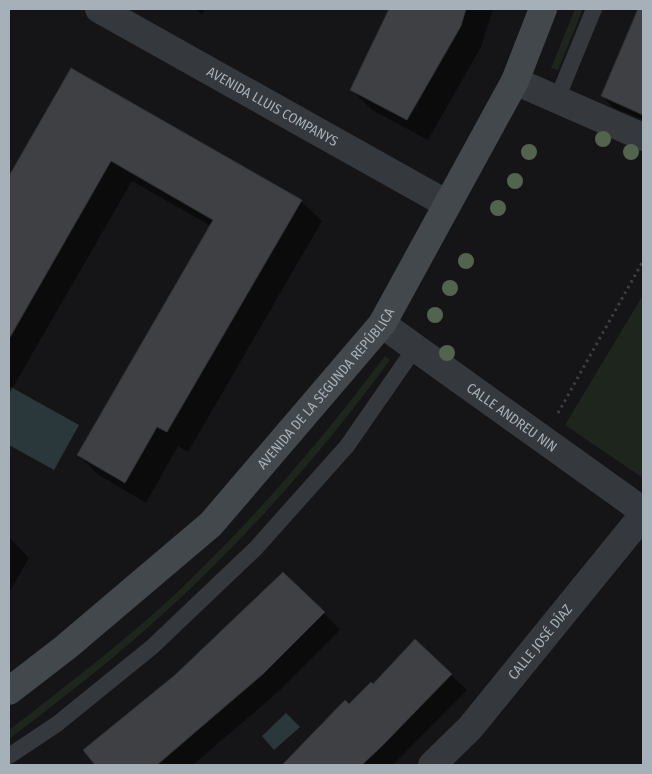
<svg xmlns="http://www.w3.org/2000/svg" width="652" height="774" font-family="'Fira Sans Condensed',sans-serif">
	<style>
		.green { fill: #1d251c }
		.water { fill: #2a383c }
		.shadow { fill: #0007 }
		.building { fill: #3f4044; stroke: #2f3033 }
		.lines { fill: none; stroke-linecap: round; stroke-linejoin: round }
		.path { stroke: #3b3f43; stroke-width: 3; stroke-dasharray: 2.5 4; stroke-linecap: butt }
		.lane { stroke: #35383c; stroke-width: 16 }
		.street { stroke: #35383c; stroke-width: 28 }
		.secondary { stroke: #43484c; stroke-width: 28 }
		.tree { fill: #52644e }
		.labels { text-anchor: middle; stroke-width: 5; stroke-linejoin: round; paint-order: stroke }
		.street-label { font-size: 14px; fill: #a6b0b8; stroke: #101012 }
	</style>
	<rect width="100%" height="100%" fill="#151517"/>
	<g class="green">
		<polygon points="575,9 583,9 558,70 551,68"/>
		<polygon points="643,295 643,478 565,425"/>
		<path d="M385 356 390 360C298 486 190 600 66 695 47 710 28 725 9 739V730C72 681 136 633 193 577 263 509 326 434 385 356Z"/>
	</g>
	<g class="water">
		<polygon points="9,386 79,425 54,470 9,445"/>
		<polygon points="286,713 300,727 274,750 262,736"/>
	</g>
	<g class="shadow">
		<polygon points="194,9 205,9 202,14"/>
		<polygon points="390,9 493,9 481,47 428,140 372,110 351,89"/>
		<polygon points="639,9 643,9 643,120 614,108 602,96"/>
		<polygon points="72,69 301,201 322,221 188,452 178,446 146,503 99,475 78,455 211,226 132,181 9,394 9,178"/>
		<polygon points="9,537 29,558 9,593"/>
		<polygon points="324,613 340,630 280,690 193,765 96,765 84,750"/>
		<polygon points="451,675 467,690 393,765 283,765 345,702 349,706 373,686"/>
	</g>
	<g class="building">
		<polygon points="389,9 466,9 461,26 407,120 350,90"/>
		<polygon points="638,9 643,9 643,115 601,96"/>
		<polygon points="71,68 302,200 167,432 157,427 125,483 77,455 213,220 111,161 9,339 9,176"/>
		<polygon points="283,572 325,612 263,674 157,765 95,765 83,750 175,675"/>
		<polygon points="415,639 452,674 382,746 362,765 282,765 345,700 349,704 371,682 373,684"/>
	</g>
	<g class="lines">
		<polyline class="path" points="558,413 643,261"/>
		<g class="lane">
			<polyline points="557,99 594,9"/>
			<polyline points="9,756 57,724 152,647 256,548 347,446 415,348"/>
		</g>
		<g class="street">
			<path id="s1" d="M99 9 447 204"/>
			<polyline points="515,81 643,137"/>
			<path id="s2" d="M382 324 643 511"/>
			<path id="s3" d="M432 765 470 728 643 515"/>
		</g>
		<path class="secondary" id="s4" d="M9 691 66 647 211 524 382 324 515 81 543 9"/>
	</g>
	<g class="tree">
		<circle cx="603" cy="139" r="8"/>
		<circle cx="529" cy="152" r="8"/>
		<circle cx="631" cy="152" r="8"/>
		<circle cx="515" cy="181" r="8"/>
		<circle cx="498" cy="208" r="8"/>
		<circle cx="466" cy="261" r="8"/>
		<circle cx="450" cy="288" r="8"/>
		<circle cx="435" cy="315" r="8"/>
		<circle cx="447" cy="353" r="8"/>
	</g>
	<g class="labels">
		<g class="street-label">
			<text dy="5" stroke="none"><textPath href="#s1" startOffset="199">AVENIDA LLUIS COMPANYS</textPath></text>
			<text dy="5" stroke="none"><textPath href="#s4" startOffset="440">AVENIDA DE LA SEGUNDA REPÚBLICA</textPath></text>
			<text dy="5" stroke="none"><textPath href="#s2" startOffset="160">CALLE ANDREU NIN</textPath></text>
			<text dy="5" stroke="none"><textPath href="#s3" startOffset="164">CALLE JOSÉ DÍAZ</textPath></text>
		</g>
	</g>
	<rect width="652" height="774" fill="none" stroke="#a6b0b8" stroke-width="20"/>
</svg>
